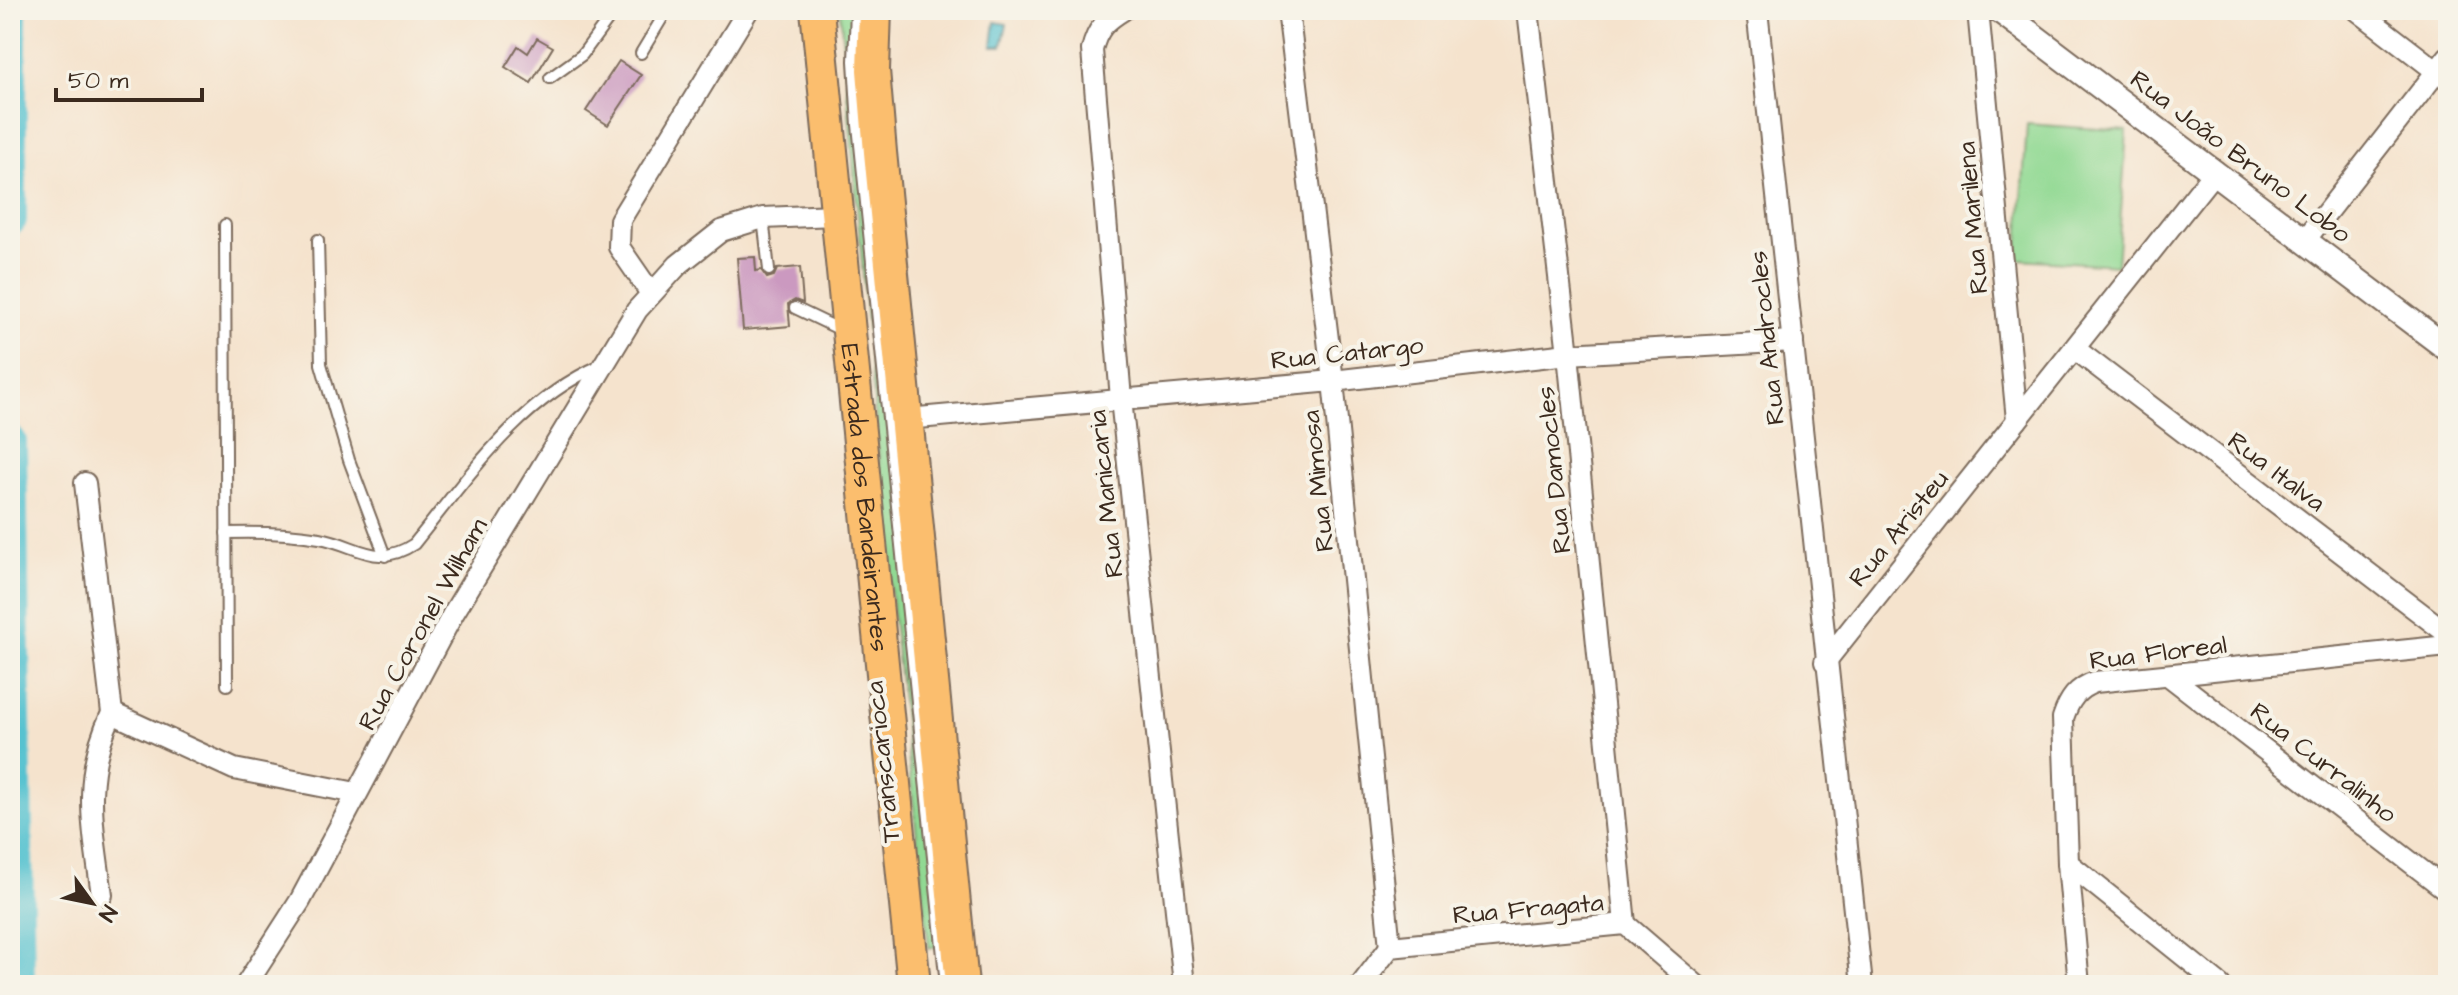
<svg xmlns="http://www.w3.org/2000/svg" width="2458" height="995" font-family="'Architects Daughter',sans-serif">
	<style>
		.green { fill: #91d993; stroke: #668258; stroke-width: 2 }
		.water { fill: #56c2d0; stroke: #487677; stroke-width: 2 }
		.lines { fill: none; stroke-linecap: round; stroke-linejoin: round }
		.river { stroke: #56c2d0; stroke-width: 34 }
		.building { fill: #cb99c0 }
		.service-casing { stroke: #7c6b5b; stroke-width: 14 }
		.minor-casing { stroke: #7c6b5b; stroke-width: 24 }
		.tertiary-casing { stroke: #7c6b5b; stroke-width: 28 }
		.primary-casing { stroke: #7c6b5b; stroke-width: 36 }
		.service { stroke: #fff; stroke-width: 10 }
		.minor { stroke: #fff; stroke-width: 20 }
		.tertiary { stroke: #fff; stroke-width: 24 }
		.primary { stroke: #fbbe6e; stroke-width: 32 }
		.labels { text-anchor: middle; stroke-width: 8; stroke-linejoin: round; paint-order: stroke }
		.street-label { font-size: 26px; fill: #3b2a1e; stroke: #f7f3e8 }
	</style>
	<rect width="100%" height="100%" fill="#f7f3e8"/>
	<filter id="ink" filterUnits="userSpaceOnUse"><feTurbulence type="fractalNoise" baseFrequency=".0125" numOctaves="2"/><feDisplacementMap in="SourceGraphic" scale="16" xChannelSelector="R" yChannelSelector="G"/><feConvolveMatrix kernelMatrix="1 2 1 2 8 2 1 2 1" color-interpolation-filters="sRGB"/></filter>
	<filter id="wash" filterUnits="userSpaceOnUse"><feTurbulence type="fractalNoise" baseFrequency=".006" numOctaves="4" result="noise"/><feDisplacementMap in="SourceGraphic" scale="32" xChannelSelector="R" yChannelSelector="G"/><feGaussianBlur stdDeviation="1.8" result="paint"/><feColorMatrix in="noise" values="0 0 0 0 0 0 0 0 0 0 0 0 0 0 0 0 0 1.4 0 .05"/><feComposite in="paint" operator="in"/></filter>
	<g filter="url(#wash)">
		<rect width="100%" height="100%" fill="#f5e3cd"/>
		<g class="green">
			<polygon points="840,10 855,10 947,944 929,948 892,609"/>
			<polygon points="2027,124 2127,131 2117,265 2018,259"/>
		</g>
		<polygon class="water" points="995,22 1007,24 1002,46 992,46"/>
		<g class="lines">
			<g class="river">
				<polyline points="10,219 10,10"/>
				<polyline points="10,442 18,985"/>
			</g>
		</g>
		<g id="blocks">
			<g class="building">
				<polygon points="537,38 553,47 531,83 505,67 518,46 528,53"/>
				<polygon points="619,61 641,75 608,125 586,111"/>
				<polygon points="755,257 756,271 761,270 767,278 774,276 777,269 800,267 803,303 795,300 788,304 790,326 743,330 737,258"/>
			</g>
		</g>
	</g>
	<g filter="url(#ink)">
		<use href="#blocks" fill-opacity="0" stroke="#7c6b5b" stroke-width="2"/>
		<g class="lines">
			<g class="service-casing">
				<g id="service">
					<polyline points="856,10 854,61 858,125 946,985"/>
					<polyline points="641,53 667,10"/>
					<polyline points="550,78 582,55 615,10"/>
					<polyline points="763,218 769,270"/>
					<polyline points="225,225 227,685"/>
					<polyline points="318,240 321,364 349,460 385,556"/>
					<polyline points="795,308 843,331"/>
					<path d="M226 533C256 532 290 533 320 538 358 545 376 569 414 544 469 476 519 401 601 365"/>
				</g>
			</g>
			<g class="minor-casing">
				<g id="minor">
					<path d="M1123 10C1105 21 1097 29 1092 50L1121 399 1184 985"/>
					<polyline points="1288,10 1333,381 1390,947"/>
					<polyline points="1528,10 1568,354 1625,924"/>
					<polyline points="1757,10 1862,985"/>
					<polyline points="1978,10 2017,420"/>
					<polyline points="2357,10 2448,80"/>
					<polyline points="2305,240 2448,57"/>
					<polyline points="650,292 619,247 620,220 748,10"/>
					<polyline points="2075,349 2448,634"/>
					<polyline points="907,419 1333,381 1568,354 1793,341"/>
					<path d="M85 483 112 713C81 777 93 827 102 895"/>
					<polyline points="1825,662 2215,171"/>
					<polyline points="2168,675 2448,891"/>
					<polyline points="112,713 234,769 356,793"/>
					<polyline points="2068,863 2220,985"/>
					<polyline points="246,985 300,901 453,614 637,310 678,265 721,231 763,218 835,215"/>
					<polyline points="1361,985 1390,947 1625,924 1696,985"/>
					<path d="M2079 985 2068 863 2063 718C2069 700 2077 688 2095 682L2448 646"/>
				</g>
			</g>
			<g class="tertiary-casing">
				<polyline id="tertiary" points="1999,10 2448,349"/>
			</g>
			<g class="primary-casing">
				<g id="primary">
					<path id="s1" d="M817 10 914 985"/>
					<polyline points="875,10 873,70 880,152 962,985"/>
				</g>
			</g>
			<use href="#service" class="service"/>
			<use href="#minor" class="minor"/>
			<use href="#tertiary" class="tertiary"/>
			<use href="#primary" class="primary"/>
		</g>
	</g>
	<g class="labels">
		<g class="street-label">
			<text transform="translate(2241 156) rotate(37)" y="9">Rua João Bruno Lobo</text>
			<text transform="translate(1972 218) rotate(-95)" y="9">Rua Marilena</text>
			<text transform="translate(1766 338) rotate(-96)" y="9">Rua Androcles</text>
			<text transform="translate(1347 352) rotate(-6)" y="9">Rua Catargo</text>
			<text transform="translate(1553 470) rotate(-96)" y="9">Rua Damocles</text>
			<text transform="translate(2277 471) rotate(37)" y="9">Rua Italva</text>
			<text transform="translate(1317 481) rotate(-96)" y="9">Rua Mimosa</text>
			<text transform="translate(1105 494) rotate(-96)" y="9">Rua Manicaria</text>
			<text dy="9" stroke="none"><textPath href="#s1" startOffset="490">Estrada dos Bandeirantes</textPath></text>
			<text transform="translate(1898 528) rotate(-51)" y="9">Rua Aristeu</text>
			<text transform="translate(422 624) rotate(-61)" y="9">Rua Coronel Wilham</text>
			<text transform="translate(2158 652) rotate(-7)" y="9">Rua Floreal</text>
			<text transform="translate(882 762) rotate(-96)" y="9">Transcarioca</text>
			<text transform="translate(2324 762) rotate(38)" y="9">Rua Curralinho</text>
			<text transform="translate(1528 908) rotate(-5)" y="9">Rua Fragata</text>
		</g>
	</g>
	<rect width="2458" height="995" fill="none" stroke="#f7f3e8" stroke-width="40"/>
	<g transform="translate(92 903) rotate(123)" stroke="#f7f3e8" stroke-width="6" paint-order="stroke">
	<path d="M0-6L14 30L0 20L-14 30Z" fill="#3b2a1e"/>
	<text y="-12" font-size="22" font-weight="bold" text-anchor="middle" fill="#3b2a1e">N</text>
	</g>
	<path d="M56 88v12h146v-12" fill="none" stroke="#3b2a1e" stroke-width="4"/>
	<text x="68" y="88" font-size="24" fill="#3b2a1e" stroke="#f7f3e8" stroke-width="6" paint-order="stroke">50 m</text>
</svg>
